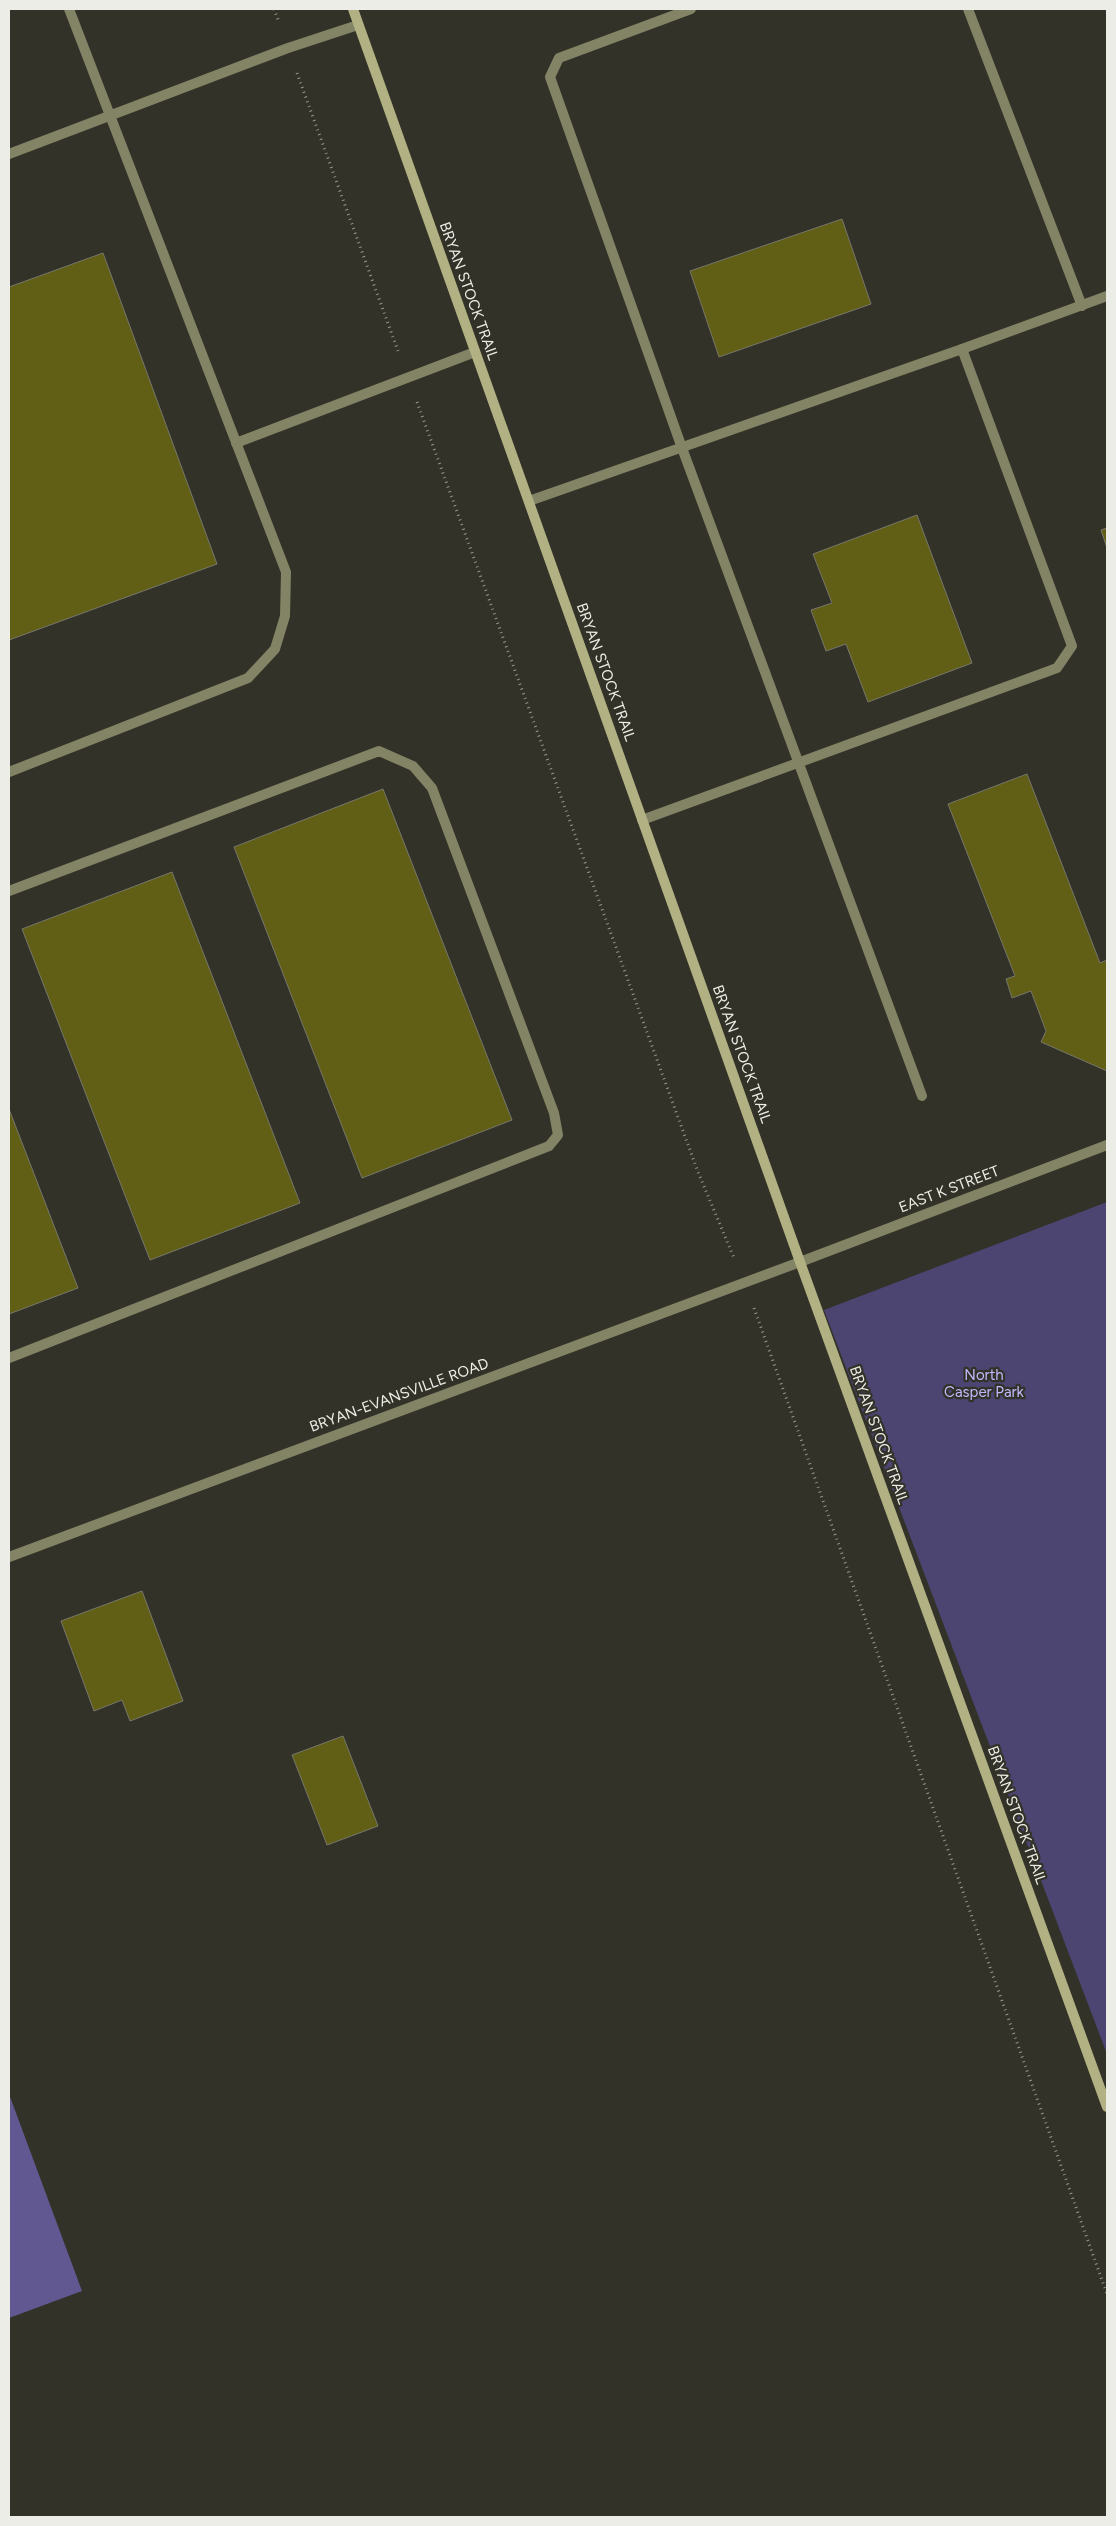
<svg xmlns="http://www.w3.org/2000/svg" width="1116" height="2526" font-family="Figtree,sans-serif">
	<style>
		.green { fill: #4c4571 }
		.water { fill: #615892 }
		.building { fill: #615f15; stroke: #77776c }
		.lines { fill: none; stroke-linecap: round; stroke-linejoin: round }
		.path { stroke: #97978f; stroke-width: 3; stroke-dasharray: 1 4; stroke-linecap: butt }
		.service { stroke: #838366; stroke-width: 10 }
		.minor { stroke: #838366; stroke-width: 10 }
		.tertiary { stroke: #838366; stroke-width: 10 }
		.secondary { stroke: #b1b183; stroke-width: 10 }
		.labels { text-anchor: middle; stroke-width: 4.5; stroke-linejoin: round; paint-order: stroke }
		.street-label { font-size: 15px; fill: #edede7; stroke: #323228 }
		.park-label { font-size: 15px; fill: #c2b8fe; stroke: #323228 }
	</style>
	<rect width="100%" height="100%" fill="#323228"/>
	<polygon class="green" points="1107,1202 1107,2054 824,1310"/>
	<polygon class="water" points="9,2094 82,2291 9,2318"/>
	<g class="building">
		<polygon points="842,219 871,304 719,357 690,271"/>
		<polygon points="103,253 217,564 9,640 9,287"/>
		<polygon points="917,515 972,663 868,702 846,644 826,651 811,610 832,603 813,554"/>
		<polygon points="1107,528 1107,548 1101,530"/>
		<polygon points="1027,774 1100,963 1107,960 1107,1071 1041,1042 1046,1031 1031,991 1012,998 1006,979 1015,976 948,804"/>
		<polygon points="383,789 512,1120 362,1178 234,847"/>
		<polygon points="172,872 300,1203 150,1260 22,929"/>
		<polygon points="9,1109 78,1288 9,1314"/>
		<polygon points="142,1591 183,1701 130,1721 122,1700 94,1711 61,1621"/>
		<polygon points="343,1736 378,1826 327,1845 292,1755"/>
	</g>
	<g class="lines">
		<g class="path">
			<polyline points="274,9 279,22"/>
			<polyline points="297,73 398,351"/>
			<polyline points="417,402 698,1172 734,1258"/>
			<polyline points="754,1308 1107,2294"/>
		</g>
		<g class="service">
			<polyline points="691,9 559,58 550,77 682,448 922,1096"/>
			<polyline points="968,9 1082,306"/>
			<polyline points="9,154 288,48 358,25"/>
			<polyline points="962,349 1107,296"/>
			<polyline points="236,443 475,352"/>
			<polyline points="529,501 962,349 1072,646 1057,668 642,820"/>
			<polyline points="9,772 248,678 275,649 285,616 286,572 69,9"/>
			<polyline points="9,891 379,751 413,766 432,788 554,1113 558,1135 549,1146 9,1358"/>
		</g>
		<polyline class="minor" points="9,1557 800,1262"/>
		<polyline class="tertiary" points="800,1262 1107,1145"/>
		<polyline class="secondary" points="353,9 800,1262 1107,2107"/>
	</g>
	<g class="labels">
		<g class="street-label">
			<text transform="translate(469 291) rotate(70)" y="5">BRYAN STOCK TRAIL</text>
			<text transform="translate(606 672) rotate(70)" y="5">BRYAN STOCK TRAIL</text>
			<text transform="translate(742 1054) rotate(70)" y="5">BRYAN STOCK TRAIL</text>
			<text transform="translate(949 1189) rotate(-21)" y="5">EAST K STREET</text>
			<text transform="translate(399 1395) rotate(-20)" y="5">BRYAN-EVANSVILLE ROAD</text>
			<text transform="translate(879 1435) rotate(70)" y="5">BRYAN STOCK TRAIL</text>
			<text transform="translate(1017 1815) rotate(70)" y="5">BRYAN STOCK TRAIL</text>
		</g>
		<g class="park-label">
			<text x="984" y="1380">North<tspan x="984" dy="17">Casper Park</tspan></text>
		</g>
	</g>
	<rect width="1116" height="2526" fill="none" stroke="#edede7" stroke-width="20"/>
</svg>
